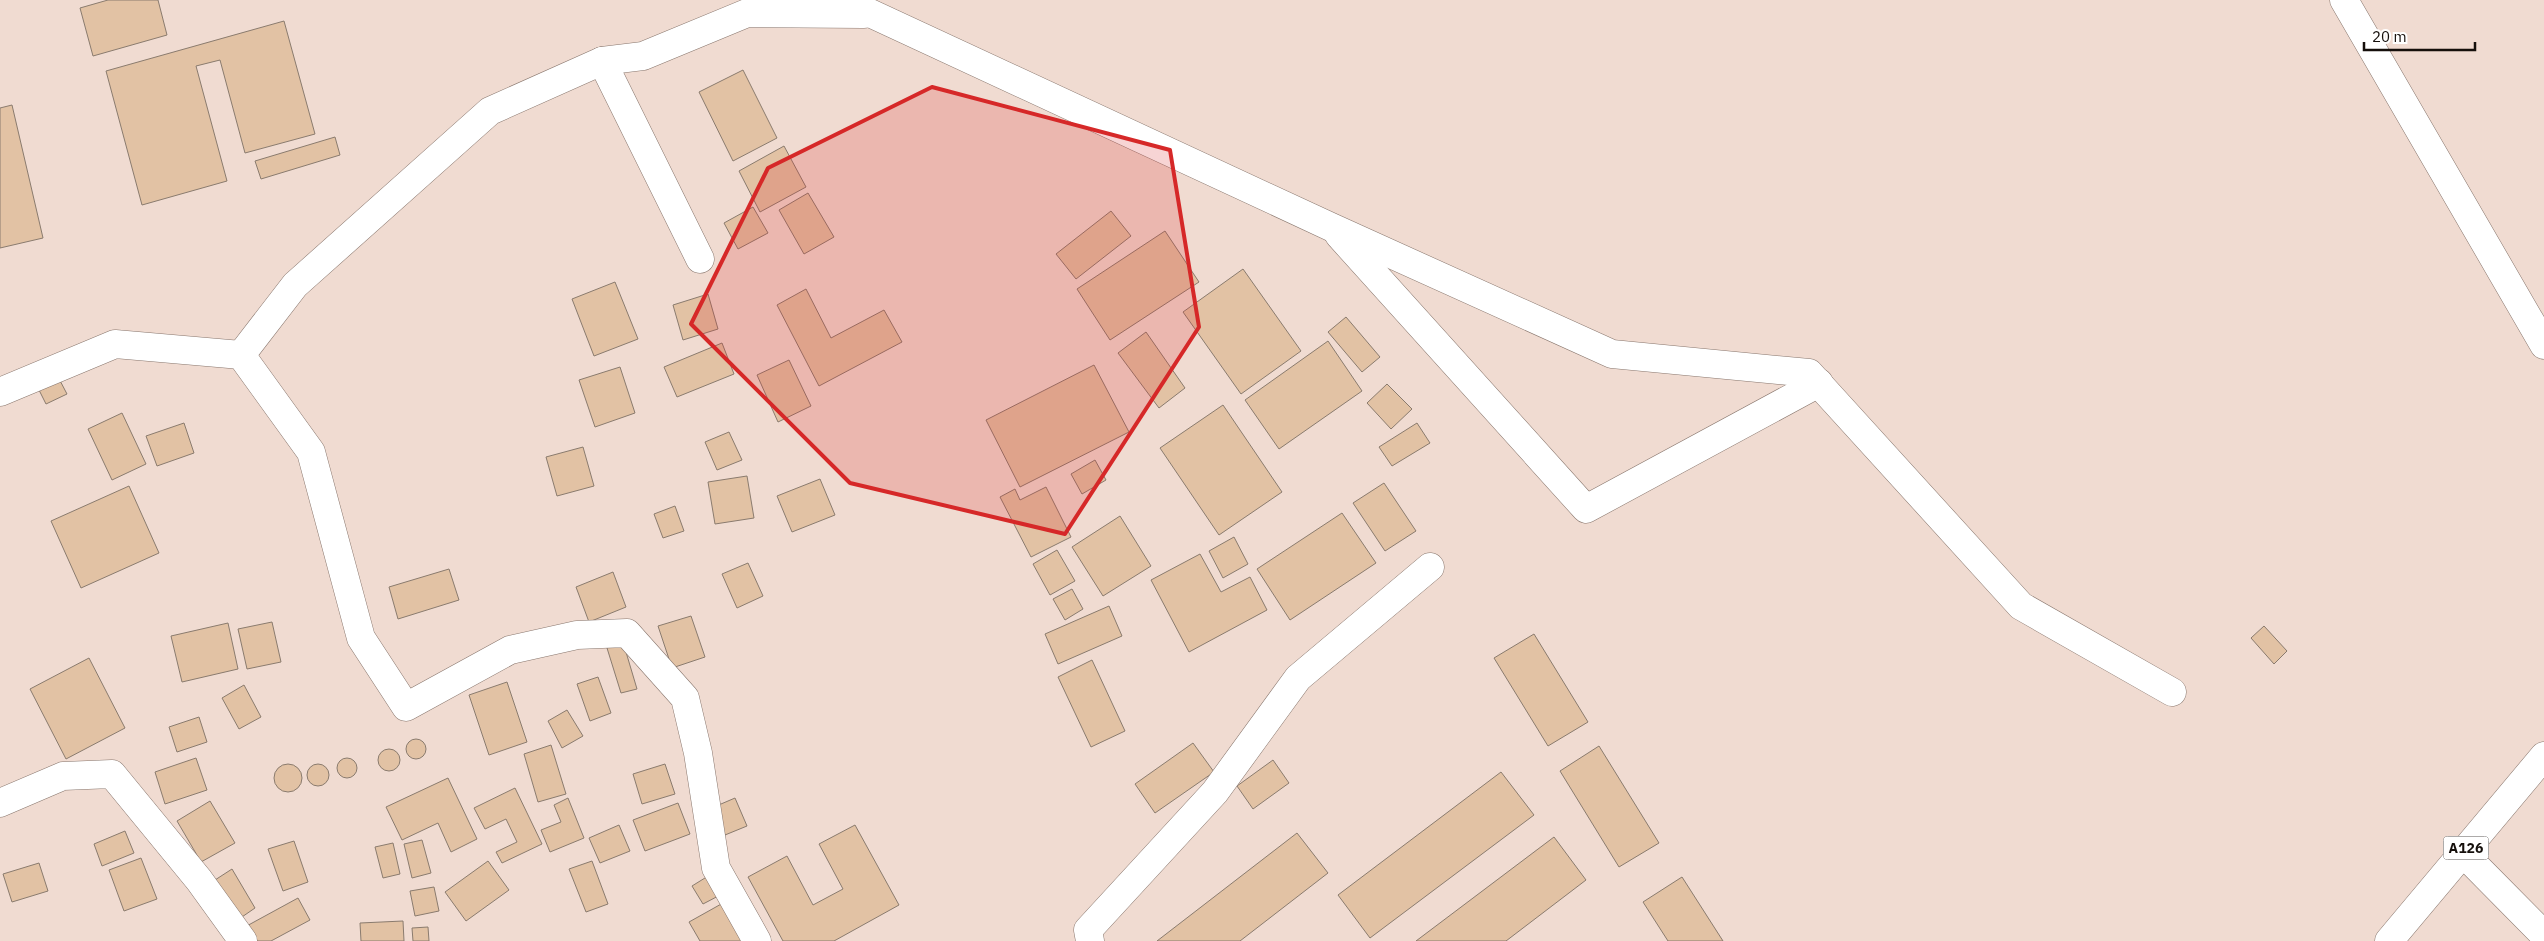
<svg xmlns="http://www.w3.org/2000/svg" width="2544" height="941" font-family="'IBM Plex Sans',sans-serif">
	<style>
		.building { fill: #e2c2a4; stroke: #8a7b6e }
		.lines { fill: none; stroke-linecap: round; stroke-linejoin: round }
		.minor-casing { stroke: #88766d; stroke-width: 29 }
		.trunk-casing { stroke: #88766d; stroke-width: 29 }
		.minor { stroke: #fff; stroke-width: 28 }
		.trunk { stroke: #fff; stroke-width: 28 }
		.marked { fill: #d62828; fill-opacity: 0.2; stroke: #d62828; stroke-width: 4; stroke-linejoin: round }
		.labels { text-anchor: middle; stroke-width: 4.5; stroke-linejoin: round; paint-order: stroke }
		.shield { fill: #fff; stroke: #5b5754; stroke-width: 1 }
		.shield-label { font-size: 14px; font-weight: bold; fill: #150f0b }
	</style>
	<rect width="100%" height="100%" fill="#f0dbd1"/>
	<g class="building">
		<polygon points="108,0 158,0 167,35 93,56 80,8"/>
		<polygon points="284,21 315,134 245,153 220,60 196,66 227,181 142,205 106,71"/>
		<polygon points="743,70 777,138 733,161 699,92"/>
		<polygon points="12,105 43,238 0,248 0,108"/>
		<polygon points="335,137 340,155 261,179 255,161"/>
		<polygon points="784,146 806,187 760,212 739,171"/>
		<polygon points="808,193 834,237 804,254 779,210"/>
		<polygon points="753,207 768,233 738,249 724,223"/>
		<polygon points="1111,211 1131,236 1076,279 1056,254"/>
		<polygon points="1165,231 1199,282 1110,340 1077,289"/>
		<polygon points="1243,269 1301,351 1241,394 1183,312"/>
		<polygon points="615,282 638,339 594,356 572,299"/>
		<polygon points="806,289 831,338 884,310 902,342 819,386 777,305"/>
		<polygon points="708,294 718,329 683,340 673,305"/>
		<polygon points="1346,317 1380,357 1362,372 1328,332"/>
		<polygon points="1146,332 1185,388 1159,408 1118,353"/>
		<polygon points="1328,341 1362,391 1279,449 1245,400"/>
		<polygon points="722,343 734,374 677,397 664,367"/>
		<polygon points="789,360 811,406 778,422 757,375"/>
		<polygon points="1094,365 1129,432 1020,487 986,420"/>
		<polygon points="620,367 635,413 595,427 579,380"/>
		<polygon points="56,373 67,394 46,404 36,384"/>
		<polygon points="1387,384 1412,409 1391,429 1367,403"/>
		<polygon points="1223,405 1282,492 1219,535 1160,448"/>
		<polygon points="122,413 146,464 112,480 88,429"/>
		<polygon points="184,423 194,453 157,466 146,436"/>
		<polygon points="1417,423 1430,443 1392,466 1379,447"/>
		<polygon points="729,432 742,460 717,470 705,442"/>
		<polygon points="583,447 594,486 557,496 546,457"/>
		<polygon points="1095,460 1106,480 1082,494 1071,474"/>
		<polygon points="747,476 754,518 715,524 708,482"/>
		<polygon points="820,479 835,515 792,532 777,496"/>
		<polygon points="1384,483 1416,531 1385,551 1353,503"/>
		<polygon points="129,486 159,553 81,588 51,521"/>
		<polygon points="1046,487 1071,537 1031,557 1000,497 1015,489 1020,500"/>
		<polygon points="675,506 684,531 663,538 654,514"/>
		<polygon points="1342,513 1376,563 1290,620 1257,569"/>
		<polygon points="1120,516 1151,566 1103,596 1072,547"/>
		<polygon points="1234,537 1248,564 1223,578 1209,551"/>
		<polygon points="1057,550 1075,581 1050,595 1033,564"/>
		<polygon points="1200,554 1221,592 1250,577 1267,610 1189,652 1151,580"/>
		<polygon points="748,563 763,596 737,608 722,574"/>
		<polygon points="449,569 459,600 398,619 389,587"/>
		<polygon points="613,572 626,607 589,622 576,587"/>
		<polygon points="1072,589 1083,609 1065,620 1053,599"/>
		<polygon points="1109,606 1122,636 1058,664 1045,634"/>
		<polygon points="691,616 705,657 672,668 658,626"/>
		<polygon points="272,622 281,662 247,669 238,629"/>
		<polygon points="228,623 238,669 182,682 171,636"/>
		<polygon points="2264,626 2287,651 2274,664 2251,638"/>
		<polygon points="1534,634 1588,722 1548,746 1494,658"/>
		<polygon points="623,642 637,689 621,693 607,648"/>
		<polygon points="89,658 125,728 66,759 30,689"/>
		<polygon points="1092,660 1125,731 1091,747 1058,677"/>
		<polygon points="598,677 611,713 590,721 577,684"/>
		<polygon points="507,682 527,742 489,755 469,695"/>
		<polygon points="244,685 261,717 239,729 222,698"/>
		<polygon points="567,710 583,736 562,748 548,721"/>
		<polygon points="199,717 207,742 177,752 169,727"/>
		<circle cx="416" cy="749" r="10"/>
		<polygon points="1193,743 1214,772 1155,813 1135,784"/>
		<polygon points="551,745 566,794 538,802 524,754"/>
		<polygon points="1599,746 1659,843 1619,867 1560,771"/>
		<circle cx="389" cy="760" r="11"/>
		<polygon points="196,758 207,790 165,804 155,772"/>
		<circle cx="347" cy="768" r="10"/>
		<polygon points="1273,760 1289,783 1253,809 1237,786"/>
		<polygon points="665,764 675,794 642,804 633,774"/>
		<circle cx="288" cy="778" r="14"/>
		<circle cx="318" cy="775" r="11"/>
		<polygon points="1501,772 1534,815 1370,938 1338,895"/>
		<polygon points="448,778 477,839 451,852 438,823 402,840 386,807"/>
		<polygon points="515,788 542,844 502,863 496,852 517,842 506,819 485,829 474,808"/>
		<polygon points="568,798 584,838 550,852 541,830 561,822 554,805"/>
		<polygon points="735,798 747,826 725,835 714,807"/>
		<polygon points="210,801 235,843 201,862 177,821"/>
		<polygon points="678,803 690,834 645,851 633,820"/>
		<polygon points="619,825 630,851 600,863 589,838"/>
		<polygon points="855,825 899,905 834,941 783,941 748,877 787,856 813,905 843,889 819,844"/>
		<polygon points="125,831 134,853 102,866 94,844"/>
		<polygon points="1297,833 1328,873 1240,941 1157,941"/>
		<polygon points="1554,837 1586,880 1506,941 1416,941"/>
		<polygon points="422,840 431,873 412,878 404,844"/>
		<polygon points="294,841 308,882 283,891 268,849"/>
		<polygon points="393,843 400,874 383,878 375,847"/>
		<polygon points="141,858 157,899 124,911 109,870"/>
		<polygon points="488,861 509,890 466,921 445,892"/>
		<polygon points="592,861 608,904 586,912 569,869"/>
		<polygon points="39,863 48,891 12,902 3,874"/>
		<polygon points="232,869 255,908 239,919 215,880"/>
		<polygon points="713,873 724,893 703,904 692,886"/>
		<polygon points="1682,877 1723,941 1668,941 1643,902"/>
		<polygon points="434,887 439,911 415,916 410,891"/>
		<polygon points="298,898 310,920 271,941 251,941 243,928"/>
		<polygon points="723,903 745,941 700,941 689,922"/>
		<polygon points="403,921 404,941 361,941 360,923"/>
		<polygon points="428,927 429,941 413,941 412,928"/>
	</g>
	<g class="lines">
		<g class="minor-casing">
			<g id="minor">
				<polyline points="842,0 1331,227 1612,354 1809,373 2021,606 2172,692"/>
				<polyline points="2344,0 2544,345"/>
				<polyline points="602,61 700,259"/>
				<polyline points="1339,235 1586,509 1819,383"/>
				<polyline points="241,355 295,285 490,111 602,61 643,56 747,13 864,14"/>
				<polyline points="0,392 115,344 241,355 311,452 361,638 406,707 510,650 577,635 627,633 685,698 698,753 716,868 757,941"/>
				<polyline points="0,803 63,776 112,774 199,880 243,941"/>
				<polyline points="2463,853 2544,935"/>
				<polyline points="1090,941 1088,930 1215,792 1298,678 1430,567"/>
			</g>
		</g>
		<g class="trunk-casing">
			<polyline id="trunk" points="2389,941 2544,756"/>
		</g>
		<use href="#minor" class="minor"/>
		<use href="#trunk" class="trunk"/>
	</g>
	<path class="marked" d="M932 87 1170 150 1199 327 1065 534 850 483 691 324 768 168Z"/>
	<g class="labels">
		<rect class="shield" x="2443.5" y="836.5" width="45" height="23" rx="4"/>
		<g class="shield-label">
			<text x="2466" y="853">A126</text>
		</g>
	</g>
	<path d="M2364 42v8h111v-8" fill="none" stroke="#150f0b" stroke-width="2.5"/>
	<text x="2372" y="42" font-size="15" fill="#150f0b" stroke="#ffffff" stroke-width="4" paint-order="stroke">20 m</text>
</svg>
